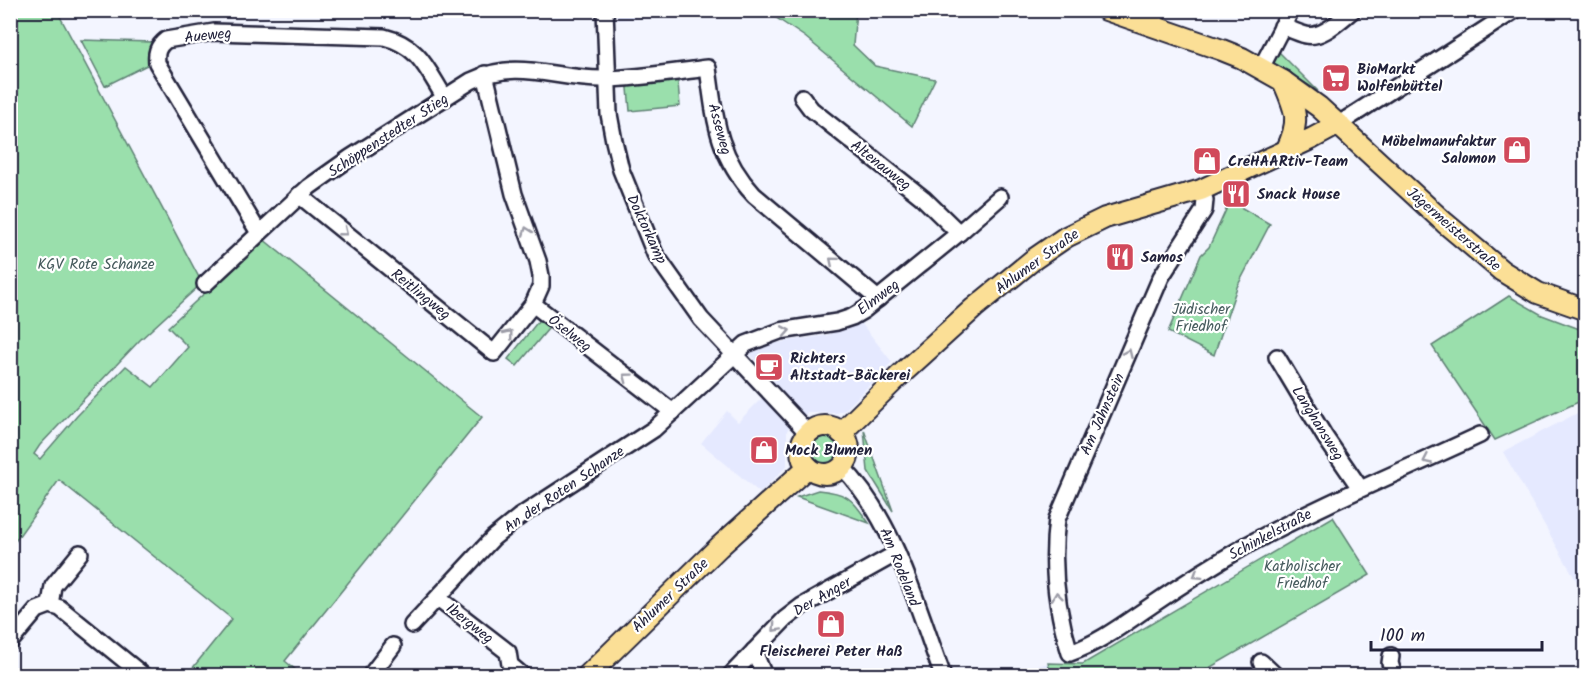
<svg xmlns="http://www.w3.org/2000/svg" width="1596" height="686" font-family="Kalam,sans-serif">
	<style>
		.built { fill: #e5e9ff }
		.green { fill: #9adfac; stroke: #5e8074; stroke-width: 1.5 }
		.lines { fill: none; stroke-linecap: round; stroke-linejoin: round }
		.minor-casing { stroke: #22223b; stroke-width: 20 }
		.major-casing { stroke: #22223b; stroke-width: 24 }
		.minor { stroke: #fff; stroke-width: 15 }
		.major { stroke: #fbdf96; stroke-width: 20 }
		.oneway { stroke: #9c9ca7 }
		.labels { text-anchor: middle; stroke-width: 4.5; stroke-linejoin: round; paint-order: stroke }
		.street-label { font-size: 15px; fill: #22223b; stroke: #fff }
		.poi-label { font-size: 15px; font-weight: bold; fill: #22223b; stroke: #fff; text-anchor: start }
		.park-label { font-size: 15px; fill: #465b5d; stroke: #fff }
	</style>
	<rect width="100%" height="100%" fill="#f3f5ff"/>
	<filter id="ink" filterUnits="userSpaceOnUse"><feTurbulence type="fractalNoise" baseFrequency=".0167" numOctaves="2"/><feDisplacementMap in="SourceGraphic" scale="12" xChannelSelector="R" yChannelSelector="G"/><feConvolveMatrix kernelMatrix="1 2 1 2 8 2 1 2 1" color-interpolation-filters="sRGB"/></filter>
	<g filter="url(#ink)">
		<g class="built">
			<polygon points="617,11 697,10 697,12 617,20"/>
			<polygon points="858,319 892,362 845,410 837,413 807,413 787,430 787,466 760,493 701,443 727,411 738,422 776,384 750,354 755,350 775,343 828,335"/>
			<polygon points="1585,409 1585,596 1503,452"/>
			<polygon points="1048,663 1064,676 1005,676"/>
		</g>
		<g class="green">
			<polygon points="11,11 57,11 202,283 140,340 40,445 34,454 40,459 77,416 126,366 153,387 188,347 168,327 263,239 482,417 285,661 302,675 187,675 232,619 59,480 11,547"/>
			<polygon points="766,11 856,11 853,45 875,66 935,79 912,126 805,37"/>
			<polygon points="81,40 152,42 151,63 105,86"/>
			<polygon points="1277,50 1318,91 1273,63"/>
			<polygon points="677,71 680,106 630,111 627,77"/>
			<polygon points="1230,201 1270,224 1237,287 1214,355 1168,332 1201,255 1209,247"/>
			<polygon points="1509,296 1542,315 1585,331 1585,399 1495,440 1432,346"/>
			<polygon points="543,315 553,323 517,366 508,359"/>
			<polygon points="864,430 893,511 868,471"/>
			<circle cx="826" cy="450" r="16"/>
			<path d="M818 490C849 493 851 498 869 523L797 497Z"/>
			<polygon points="1333,517 1370,575 1197,675 1051,675 1048,663 1083,664"/>
		</g>
		<g class="lines">
			<g class="minor-casing">
				<g id="minor">
					<polyline points="605,10 609,114 614,141 621,170 655,254 701,319 808,433"/>
					<polyline points="1151,26 1154,17 1160,10"/>
					<path d="M1282 26C1290 29 1298 33 1306 35 1322 39 1341 19 1353 10"/>
					<polyline points="1261,68 1291,10"/>
					<polyline points="485,74 514,194 538,261 541,276 541,286 533,304 673,412"/>
					<polyline points="802,97 811,109 923,198 959,233"/>
					<polyline points="1339,124 1515,10"/>
					<path d="M1201 190 1205 200 1204 210 1161 277 1057 519C1051 565 1056 609 1070 653 1101 642 1125 623 1152 605 1184 583 1216 563 1249 544 1324 503 1403 471 1480 435"/>
					<polyline points="299,195 494,353 533,304"/>
					<path d="M259 233 157 63C156 53 157 47 166 40L214 32 384 37C420 46 427 70 445 98"/>
					<path d="M205 284 309 187 350 158 471 81C521 57 556 81 607 79 640 78 675 72 708 68 715 119 717 155 754 195L878 299"/>
					<polyline points="1277,357 1325,437 1360,488"/>
					<path d="M842 467C895 520 917 607 943 676"/>
					<polyline points="438,598 508,652 510,665 523,676"/>
					<polyline points="50,605 53,586 80,553"/>
					<polyline points="412,625 493,538 519,517 654,429 746,344 780,331 837,322 852,317 864,310 959,233 1000,197"/>
					<polyline points="10,642 37,610 50,605 60,608 144,676"/>
					<polyline points="754,651 764,676"/>
					<polyline points="1391,656 1390,663 1394,676"/>
					<polyline points="1261,662 1276,676"/>
					<polyline points="370,676 393,646"/>
					<polyline points="730,676 785,619 802,606 897,553"/>
				</g>
			</g>
			<g class="major-casing">
				<g id="major">
					<polyline points="1106,10 1222,50 1242,58 1283,81 1319,107 1445,223 1502,271 1538,293 1586,310"/>
					<path d="M1283 81C1296 111 1301 120 1286 151"/>
					<circle cx="825" cy="450" r="24"/>
					<polyline points="841,433 898,377 974,308 1034,259 1066,237 1105,218 1201,190 1313,138 1339,124"/>
					<polyline points="587,676 719,547 808,467"/>
				</g>
			</g>
			<use href="#minor" class="minor"/>
			<use href="#major" class="major"/>
		</g>
		<defs><path id="oneway-chevron" d="M-2-3.5L2.5 0L-2 3.5" fill="none" stroke-width="1.6" stroke-linecap="round" stroke-linejoin="round" transform="scale(1.5)"/></defs>
		<g class="oneway">
			<use href="#oneway-chevron" transform="translate(527 231) rotate(-110)"/>
			<use href="#oneway-chevron" transform="translate(344 232) rotate(39)"/>
			<use href="#oneway-chevron" transform="translate(833 261) rotate(-140)"/>
			<use href="#oneway-chevron" transform="translate(786 331) rotate(-10)"/>
			<use href="#oneway-chevron" transform="translate(509 334) rotate(-51)"/>
			<use href="#oneway-chevron" transform="translate(1128 353) rotate(-66)"/>
			<use href="#oneway-chevron" transform="translate(627 377) rotate(-143)"/>
			<use href="#oneway-chevron" transform="translate(1427 460) rotate(155)"/>
			<use href="#oneway-chevron" transform="translate(1197 575) rotate(148)"/>
			<use href="#oneway-chevron" transform="translate(1057 596) rotate(-97)"/>
			<use href="#oneway-chevron" transform="translate(776 628) rotate(133)"/>
		</g>
	</g>
	<defs>
		<g id="supermarket-square" transform="scale(1.5)"><rect x="-9" y="-9" width="18" height="18" rx="4" fill="#d1495b" stroke="#fff"/><path d="M-6-5.5h2.5l.6 2H6L4.5 2H-2.5L-4.4-4H-6ZM-1.5 3.2a1.3 1.3 0 1 0 .1 0ZM3 3.2a1.3 1.3 0 1 0 .1 0Z" fill="#fff"/></g>
		<g id="shop-square" transform="scale(1.5)"><rect x="-9" y="-9" width="18" height="18" rx="4" fill="#d1495b" stroke="#fff"/><path d="M-5-2.5h2.3a2.7 3.5 0 0 1 5.4 0H5L5.5 6h-11ZM-1.5-2.5h3a1.5 2.3 0 0 0-3 0Z" fill="#fff"/></g>
		<g id="restaurant-square" transform="scale(1.5)"><rect x="-9" y="-9" width="18" height="18" rx="4" fill="#d1495b" stroke="#fff"/><path d="M-5-6h1v4h1v-4h1v4h1v-4h1v5L-1.5 .5V6h-2V.5L-5-1ZM5-6V6H3V1.5H1.5Q1.5-4 5-6Z" fill="#fff"/></g>
		<g id="cafe-square" transform="scale(1.5)"><rect x="-9" y="-9" width="18" height="18" rx="4" fill="#d1495b" stroke="#fff"/><path d="M-5.5-4.5H6V0H3Q3 3.5 0 3.5H-2.5Q-5.5 3.5-5.5 0ZM3-3.2v2h1.7v-2ZM-6 4.5H4V6H-6Z" fill="#fff"/></g>
	</defs>
	<g fill-rule="evenodd">
		<use href="#supermarket-square" x="1336" y="78"/>
		<use href="#shop-square" x="1517" y="150"/>
		<use href="#shop-square" x="1207" y="161"/>
		<use href="#restaurant-square" x="1236" y="194"/>
		<use href="#restaurant-square" x="1120" y="257"/>
		<use href="#cafe-square" x="769" y="367"/>
		<use href="#shop-square" x="764" y="450"/>
		<use href="#shop-square" x="831" y="624"/>
	</g>
	<g class="labels">
		<g class="street-label">
			<text transform="translate(208 35) rotate(-6)" y="5">Aueweg</text>
			<text transform="translate(720 129) rotate(75)" y="5">Asseweg</text>
			<text transform="translate(388 135) rotate(-33)" y="5">Schöppenstedter Stieg</text>
			<text transform="translate(881 165) rotate(38)" y="5">Altenauweg</text>
			<text transform="translate(647 229) rotate(65)" y="5">Doktorkamp</text>
			<text transform="translate(1454 229) rotate(41)" y="5">Jägermeisterstraße</text>
			<text transform="translate(1037 261) rotate(-36)" y="5">Ahlumer Straße</text>
			<text transform="translate(421 294) rotate(39)" y="5">Reitlingweg</text>
			<text transform="translate(878 297) rotate(-37)" y="5">Elmweg</text>
			<text transform="translate(570 333) rotate(38)" y="5">Öselweg</text>
			<text transform="translate(1102 414) rotate(-66)" y="5">Am Jahnstein</text>
			<text transform="translate(1318 423) rotate(58)" y="5">Langhansweg</text>
			<text transform="translate(564 489) rotate(-34)" y="5">An der Roten Schanze</text>
			<text transform="translate(1270 534) rotate(-28)" y="5">Schinkelstraße</text>
			<text transform="translate(900 567) rotate(68)" y="5">Am Rodeland</text>
			<text transform="translate(670 595) rotate(-44)" y="5">Ahlumer Straße</text>
			<text transform="translate(822 596) rotate(-30)" y="5">Der Anger</text>
			<text transform="translate(470 623) rotate(38)" y="5">Ibergweg</text>
		</g>
		<g class="poi-label">
			<text x="1357" y="74">BioMarkt<tspan x="1357" dy="17">Wolfenbüttel</tspan></text>
			<text x="1496" y="146" text-anchor="end">Möbelmanufaktur<tspan x="1496" dy="17">Salomon</tspan></text>
			<text x="1228" y="166">CreHAARtiv-Team</text>
			<text x="1257" y="199">Snack House</text>
			<text x="1141" y="262">Samos</text>
			<text x="790" y="363">Richters<tspan x="790" dy="17">Altstadt-Bäckerei</tspan></text>
			<text x="785" y="455">Mock Blumen</text>
			<text x="831" y="656" text-anchor="middle">Fleischerei Peter Haß</text>
		</g>
		<g class="park-label">
			<text x="96" y="269">KGV Rote Schanze</text>
			<text x="1201" y="314">Jüdischer<tspan x="1201" dy="17">Friedhof</tspan></text>
			<text x="1302" y="571">Katholischer<tspan x="1302" dy="17">Friedhof</tspan></text>
		</g>
	</g>
	<rect width="1596" height="686" fill="none" stroke="#fff" stroke-width="36"/>
	<rect x="18" y="18" width="1560" height="650" fill="none" stroke="#22223b" stroke-width="2" filter="url(#ink)"/>
	<path d="M1371 641v9h171v-9" fill="none" stroke="#22223b" stroke-width="3"/>
	<text x="1380" y="641" font-size="18" fill="#22223b" stroke="#ffffff" stroke-width="4.5" paint-order="stroke">100 m</text>
</svg>
